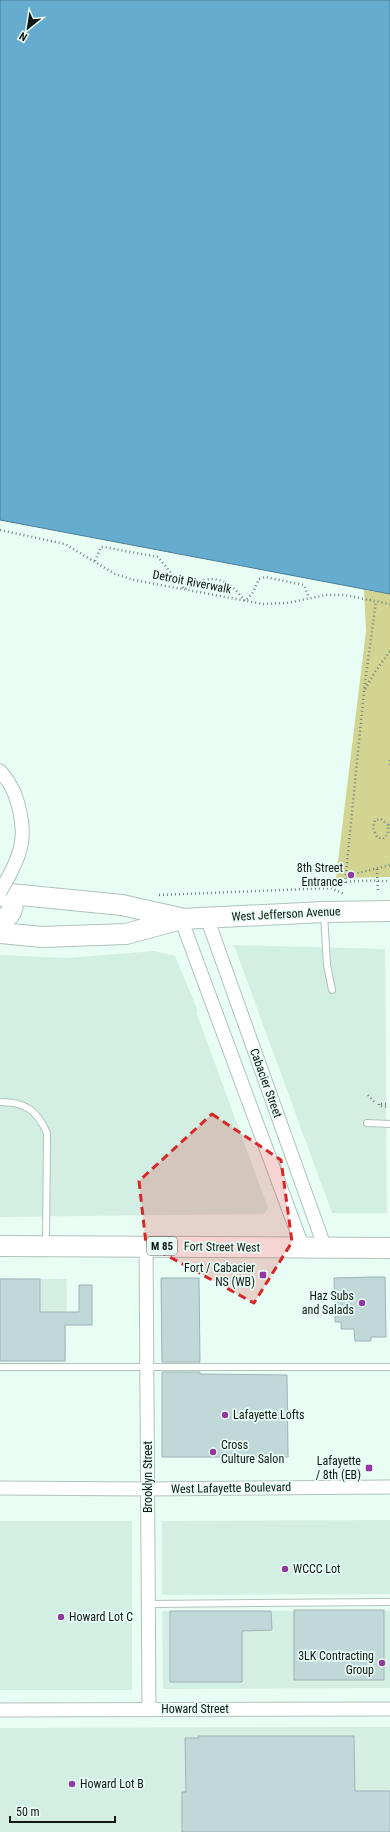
<svg xmlns="http://www.w3.org/2000/svg" width="390" height="1832" font-family="'Roboto Condensed',sans-serif">
	<style>
		.built { fill: #d3efe3 }
		.green { fill: #d2d492 }
		.water { fill: #65accf; stroke: #4c7f97 }
		.building { fill: #c1d8d9; stroke: #9eb4b5 }
		.lines { fill: none; stroke-linecap: round; stroke-linejoin: round }
		.lane-casing { stroke: #afc3bb; stroke-width: 8 }
		.street-casing { stroke: #afc3bb; stroke-width: 15 }
		.primary-casing { stroke: #afc3bb; stroke-width: 22 }
		.path { stroke: #77847e; stroke-width: 2.5; stroke-dasharray: 1 3; stroke-linecap: butt }
		.lane { stroke: #fff; stroke-width: 6 }
		.street { stroke: #fff; stroke-width: 13 }
		.primary { stroke: #fff; stroke-width: 20 }
		.street-bridge-casing { stroke: #afc3bb; stroke-width: 15; stroke-linecap: butt }
		.street-bridge { stroke: #fff; stroke-width: 13 }
		.marked { fill: #d62828; fill-opacity: 0.2; stroke: #d62828; stroke-width: 3; stroke-dasharray: 8 5; stroke-linejoin: round }
		.poi-dot { fill: #9338a3; stroke: #e8fdf4; stroke-width: 1.5 }
		.labels { text-anchor: middle; stroke-width: 3.5; stroke-linejoin: round; paint-order: stroke }
		.shield { fill: #e8fdf4; stroke: #515c57; stroke-width: 1 }
		.shield-label { font-size: 11px; font-weight: bold; fill: #101714 }
		.street-label { font-size: 12px; fill: #101714; stroke: #e8fdf4 }
		.poi-label { font-size: 12px; fill: #101714; stroke: #e8fdf4; text-anchor: end }
	</style>
	<rect width="100%" height="100%" fill="#e8fdf4"/>
	<g class="built">
		<polygon points="232,945 385,949 387,1213 332,1213 235,948"/>
		<polygon points="154,951 175,956 198,1011 196,1012 268,1208 264,1214 0,1217 0,955 68,958"/>
		<polygon points="0,1278 67,1279 66,1362 0,1362"/>
		<polygon points="390,1520 390,1594 162,1595 162,1521"/>
		<rect x="0" y="1521" width="132" height="169"/>
		<polygon points="162,1611 390,1611 390,1688 163,1689"/>
		<polygon points="390,1727 390,1832 0,1832 0,1728"/>
	</g>
	<polygon class="green" points="364,590 390,594 390,877 336,878 366,631"/>
	<polygon class="water" points="0,0 390,0 390,594 0,520"/>
	<g class="building">
		<polygon points="371,1277 385,1277 386,1337 371,1337 371,1341 355,1341 354,1329 341,1329 341,1322 335,1322 334,1278"/>
		<polygon points="161,1278 199,1278 200,1362 162,1362"/>
		<polygon points="0,1279 40,1279 40,1312 79,1312 79,1285 92,1285 92,1325 65,1325 65,1361 0,1361"/>
		<polygon points="162,1372 200,1372 200,1374 287,1375 288,1457 162,1457"/>
		<rect x="294" y="1610" width="90" height="70"/>
		<polygon points="170,1611 271,1611 272,1630 242,1631 242,1682 170,1682"/>
		<polygon points="198,1736 354,1736 355,1791 390,1791 390,1832 182,1832 182,1792 186,1792 185,1738 199,1738"/>
	</g>
	<g class="lines">
		<g class="lane-casing">
			<g id="lane">
				<polyline points="324,914 327,965 332,990"/>
				<path d="M0 1102C25 1102 37 1110 47 1133L46 1244"/>
				<polyline points="367,1123 390,1124"/>
				<polyline points="0,1367 390,1367"/>
				<polyline points="148,1604 390,1602"/>
			</g>
		</g>
		<g class="street-casing">
			<g id="street">
				<polyline points="0,771 8,781 14,792"/>
				<polyline points="207,918 325,1248"/>
				<polyline points="181,919 303,1248"/>
				<polyline points="146,1245 149,1709"/>
				<polyline points="0,1488 148,1489 390,1487"/>
				<polyline points="0,1710 390,1709"/>
			</g>
		</g>
		<g class="primary-casing">
			<g id="primary">
				<polyline points="0,893 122,905 180,918"/>
				<path d="M0 895 8 897 13 904C12 913 9 917 0 920"/>
				<polyline points="0,933 42,937 126,934 181,919 324,912 390,911"/>
				<polyline points="0,1246 390,1248"/>
			</g>
		</g>
		<g class="path">
			<polyline points="0,530 65,544 115,574 134,580 263,604 287,603 326,595 344,595 390,604"/>
			<path d="M95 561 101 547H104L158 557 184 589C191 587 198 583 205 580 222 575 236 589 245 601L252 594 259 579 265 577 304 585 309 598"/>
			<polyline points="365,689 375,672 390,651"/>
			<polyline points="390,760 390,768"/>
			<polyline points="388,825 381,819 375,820 373,828 377,837 383,839 388,834 388,825 390,823"/>
			<polyline points="377,869 378,893"/>
			<polyline points="346,876 390,865"/>
			<polyline points="345,883 364,691 376,601"/>
			<path d="M331 887C341 879 376 881 390 881"/>
			<polyline points="159,895 331,888 344,894"/>
			<polyline points="368,1095 375,1103"/>
			<polyline points="379,1104 379,1106 388,1107"/>
			<polyline points="381,1104 388,1104"/>
		</g>
		<use href="#lane" class="lane"/>
		<use href="#street" class="street"/>
		<use href="#primary" class="primary"/>
		<g class="street-bridge-casing">
			<path id="street-bridge" d="M0 892C22 854 30 835 14 792"/>
		</g>
		<use href="#street-bridge" class="street-bridge"/>
	</g>
	<path class="marked" d="M212 1114 281 1160 292 1242 254 1303 146 1244 139 1181Z"/>
	<g class="poi-dot">
		<circle cx="351" cy="875" r="4"/>
		<rect x="259" y="1271" width="8" height="8" rx="2"/>
		<circle cx="362" cy="1303" r="4"/>
		<circle cx="225" cy="1415" r="4"/>
		<circle cx="213" cy="1452" r="4"/>
		<rect x="365" y="1464" width="8" height="8" rx="2"/>
		<circle cx="285" cy="1569" r="4"/>
		<circle cx="61" cy="1617" r="4"/>
		<circle cx="382" cy="1663" r="4"/>
		<circle cx="72" cy="1784" r="4"/>
	</g>
	<g class="labels">
		<rect class="shield" x="147" y="1237" width="30" height="18" rx="3"/>
		<g class="shield-label">
			<text x="162" y="1250">M 85</text>
		</g>
		<g class="street-label">
			<text transform="translate(192 582) rotate(11)" y="4">Detroit Riverwalk</text>
			<text transform="translate(286 914) rotate(-3)" y="4">West Jefferson Avenue</text>
			<text transform="translate(266 1083) rotate(70)" y="4">Cabacier Street</text>
			<text transform="translate(222 1247) rotate(1)" y="4">Fort Street West</text>
			<text transform="translate(148 1477) rotate(-90)" y="4">Brooklyn Street</text>
			<text transform="translate(231 1488) rotate(-1)" y="4">West Lafayette Boulevard</text>
			<text x="195" y="1713">Howard Street</text>
		</g>
		<g class="poi-label">
			<text x="343" y="872">8th Street<tspan x="343" dy="14">Entrance</tspan></text>
			<text x="255" y="1272">Fort / Cabacier<tspan x="255" dy="14">NS (WB)</tspan></text>
			<text x="354" y="1300">Haz Subs<tspan x="354" dy="14">and Salads</tspan></text>
			<text x="233" y="1419" text-anchor="start">Lafayette Lofts</text>
			<text x="221" y="1449" text-anchor="start">Cross<tspan x="221" dy="14">Culture Salon</tspan></text>
			<text x="361" y="1465">Lafayette<tspan x="361" dy="14">/ 8th (EB)</tspan></text>
			<text x="293" y="1573" text-anchor="start">WCCC Lot</text>
			<text x="69" y="1621" text-anchor="start">Howard Lot C</text>
			<text x="374" y="1660">3LK Contracting<tspan x="374" dy="14">Group</tspan></text>
			<text x="80" y="1788" text-anchor="start">Howard Lot B</text>
		</g>
	</g>
	<g transform="translate(28 28) rotate(210)" stroke="#e8fdf4" stroke-width="3" paint-order="stroke">
	<path d="M0-3L7 15L0 10L-7 15Z" fill="#101714"/>
	<text y="-6" font-size="11" font-weight="bold" text-anchor="middle" fill="#101714">N</text>
	</g>
	<path d="M10 1816v6h105v-6" fill="none" stroke="#101714" stroke-width="2"/>
	<text x="16" y="1816" font-size="12" fill="#101714" stroke="#e8fdf4" stroke-width="3" paint-order="stroke">50 m</text>
</svg>
